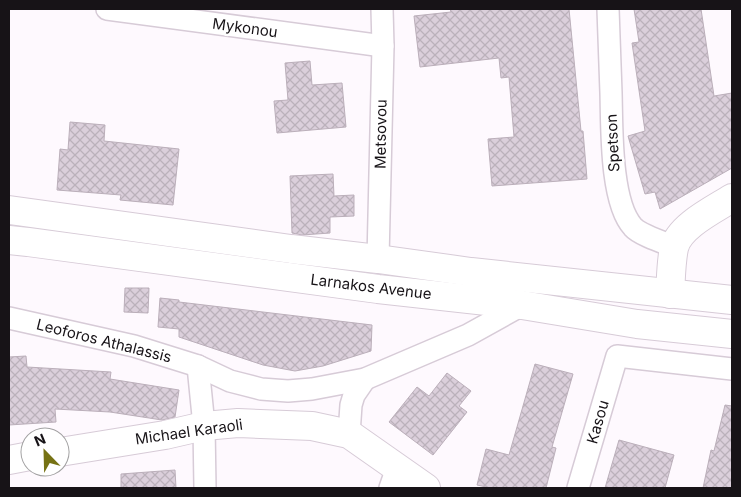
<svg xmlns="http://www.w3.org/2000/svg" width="741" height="497" font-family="Inter,sans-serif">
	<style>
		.building { fill: url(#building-cross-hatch); stroke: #bbafba }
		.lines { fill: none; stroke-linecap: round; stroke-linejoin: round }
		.street-casing { stroke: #d7cbd7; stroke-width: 24 }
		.secondary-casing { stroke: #d7cbd7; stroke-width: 30 }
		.street { stroke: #fff; stroke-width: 21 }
		.secondary { stroke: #fff; stroke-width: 28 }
		.labels { text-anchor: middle; stroke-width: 5; stroke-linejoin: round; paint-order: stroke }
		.street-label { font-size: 15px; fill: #171317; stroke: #fff }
	</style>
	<defs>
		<pattern id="building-cross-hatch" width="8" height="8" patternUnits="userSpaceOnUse" patternTransform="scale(1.25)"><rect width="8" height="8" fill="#dbcfdb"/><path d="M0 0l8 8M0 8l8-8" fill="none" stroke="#bbb1bb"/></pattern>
	</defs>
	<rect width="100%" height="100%" fill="#fef9fe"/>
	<g class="building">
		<polygon points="450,9 569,9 581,131 583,131 587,179 492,186 488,139 514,137 509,77 501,78 499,58 420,67 414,16 451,12"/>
		<polygon points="634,9 701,9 714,96 732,93 732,168 660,209 655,192 645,194 628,136 645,131 632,43 639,42"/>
		<polygon points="310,61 312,85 342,83 346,127 277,133 274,101 288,100 285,63"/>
		<polygon points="70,122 105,125 104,141 179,149 173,205 120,200 121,195 57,190 60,149 68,150"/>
		<polygon points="333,174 334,196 354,195 354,216 330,217 330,233 302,235 292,233 290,176"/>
		<polygon points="125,288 149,288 148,313 124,312"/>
		<polygon points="160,298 179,300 179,302 372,325 371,351 323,366 295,371 263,365 179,337 179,329 158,327"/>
		<polygon points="26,356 27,367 111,372 110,379 179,390 175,417 162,420 110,412 55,409 56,422 9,425 9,357"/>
		<polygon points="535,364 573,374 552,447 556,448 546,488 491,488 477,485 486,449 509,455"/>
		<polygon points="447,373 471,391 459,406 467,412 433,455 389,422 417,387 429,396"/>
		<polygon points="725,405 732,406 732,488 703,488 711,450 714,451"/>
		<polygon points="619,440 674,455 665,488 605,488"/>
		<polygon points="175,470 176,488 121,488 121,474"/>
	</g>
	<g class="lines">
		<g class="street-casing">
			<g id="street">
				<polyline points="107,9 383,46"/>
				<path d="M608 9C609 37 610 65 611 93 612 126 610 202 633 227 640 235 665 243 675 247"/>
				<polyline points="378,259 383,46 382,9"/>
				<polyline points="9,318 134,346 198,366 230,381 261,389 288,391 312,389 365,379 468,335 522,305"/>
				<polyline points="198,366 204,426 205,488"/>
				<polyline points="349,434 351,405 354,395 365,379"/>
				<polyline points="390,488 397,468"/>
				<polyline points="578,488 617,356 732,369"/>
			</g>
		</g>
		<g class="secondary-casing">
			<g id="secondary">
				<polyline points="9,210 291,249 378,259 471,272 732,300"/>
				<polyline points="9,240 28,242 378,289 522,305 637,324 732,334"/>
				<path d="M670 294C671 279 671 262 674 248 679 226 715 209 732 198"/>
				<polyline points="60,452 165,435 204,426 238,423 312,426 349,434 426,488"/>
				<polyline points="9,460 30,456"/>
			</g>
		</g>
		<use href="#street" class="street"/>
		<use href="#secondary" class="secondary"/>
	</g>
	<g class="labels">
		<g class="street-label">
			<text transform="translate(245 28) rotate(8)" y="5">Mykonou</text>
			<text transform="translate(381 134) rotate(-89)" y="5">Metsovou</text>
			<text transform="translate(613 143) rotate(-93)" y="5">Spetson</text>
			<text transform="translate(371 287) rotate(7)" y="5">Larnakos Avenue</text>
			<text transform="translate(104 341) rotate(14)" y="5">Leoforos Athalassis</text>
			<text transform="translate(598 422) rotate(-74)" y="5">Kasou</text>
			<text transform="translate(189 432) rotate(-8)" y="5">Michael Karaoli</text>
		</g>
	</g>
	<rect width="741" height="497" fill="none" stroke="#171317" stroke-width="20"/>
	<g transform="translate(45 452) rotate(337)"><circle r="24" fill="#ffffff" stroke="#a2a1a2"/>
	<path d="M0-4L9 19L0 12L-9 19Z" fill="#767214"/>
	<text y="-8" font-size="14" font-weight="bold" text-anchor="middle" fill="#171317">N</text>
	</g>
</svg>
